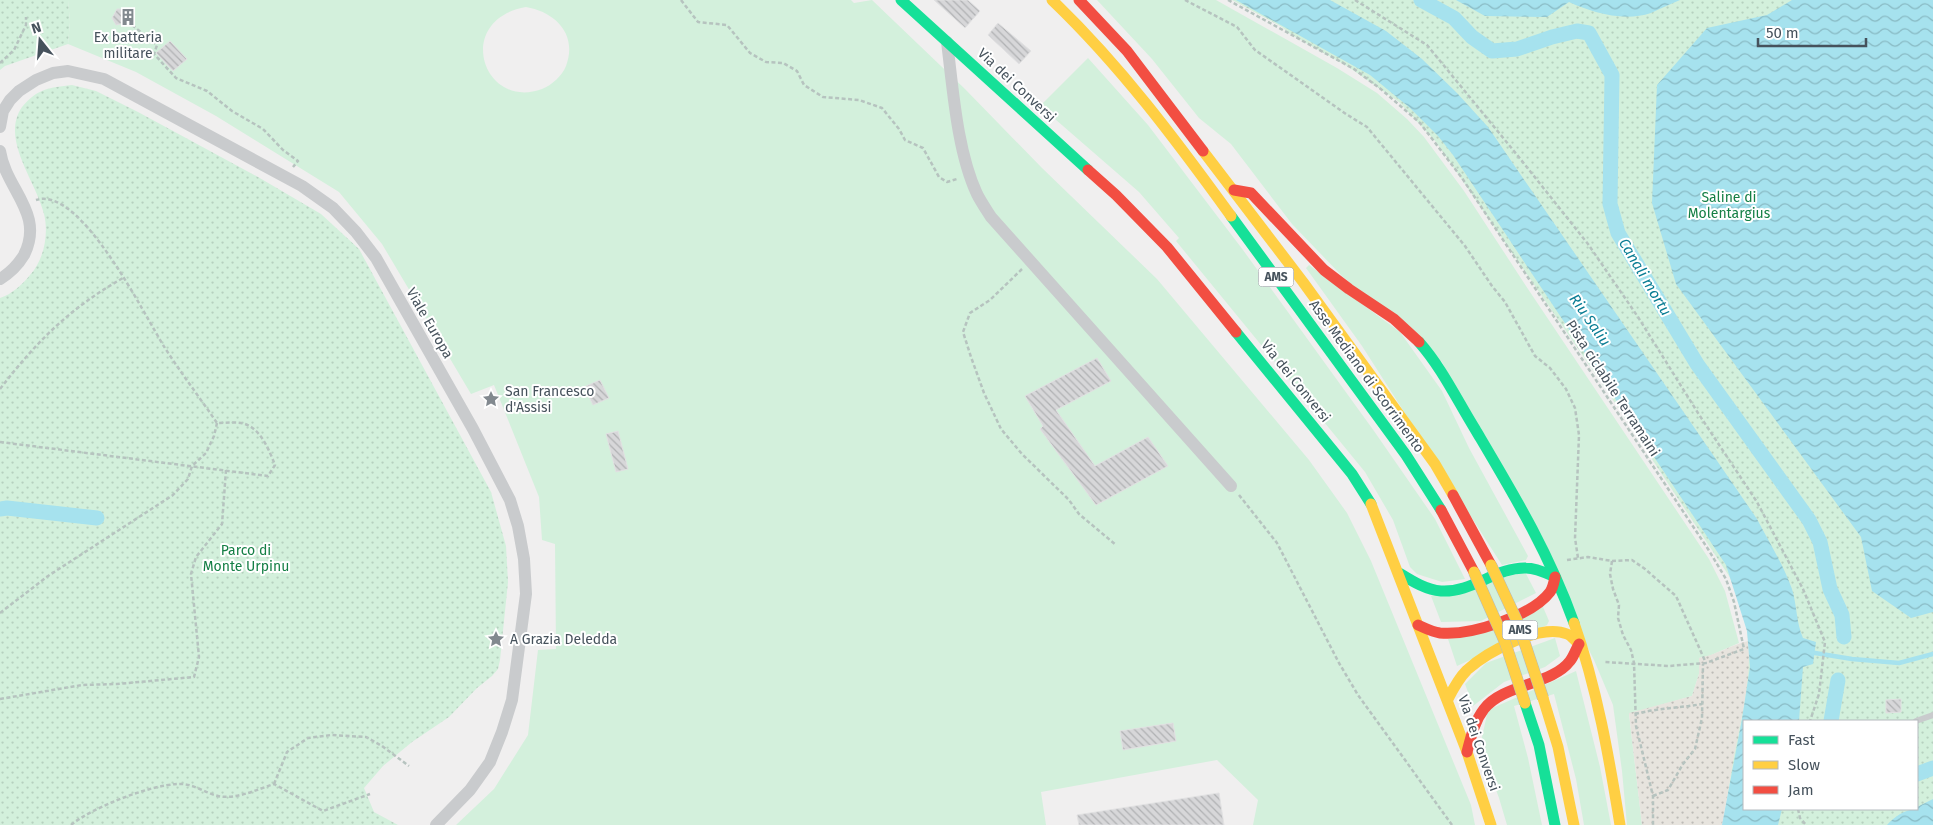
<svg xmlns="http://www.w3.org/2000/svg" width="1933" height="825" font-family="'Fira Sans',sans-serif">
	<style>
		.green { fill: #d3f0dc; fill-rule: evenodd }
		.sand { fill: url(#sand-dots) }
		.park { fill: url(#park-dots); fill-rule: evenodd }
		.water { fill: url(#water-waves) }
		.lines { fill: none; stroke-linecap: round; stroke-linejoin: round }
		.stream { stroke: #a6e2ee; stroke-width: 4.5 }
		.canal { stroke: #a6e2ee; stroke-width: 15 }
		.building { fill: url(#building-back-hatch); stroke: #e1e1e2 }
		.path { stroke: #b6c3bf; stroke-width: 2.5; stroke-dasharray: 4 2.5; stroke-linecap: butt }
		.lane { stroke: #c9cbcd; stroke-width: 6 }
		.street { stroke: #c9cbcd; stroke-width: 12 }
		.fast { stroke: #16e098; stroke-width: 11 }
		.slow { stroke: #ffcf43; stroke-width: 11 }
		.jam { stroke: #f24e42; stroke-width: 11 }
		.slow-bridge-casing { stroke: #b4b9bf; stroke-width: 12; stroke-linecap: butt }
		.slow-bridge { stroke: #ffcf43; stroke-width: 11 }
		.labels { text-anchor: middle; stroke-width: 4; stroke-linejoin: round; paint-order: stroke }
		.shield { fill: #fff; stroke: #7e868d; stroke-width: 1 }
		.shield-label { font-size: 12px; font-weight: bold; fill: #46525c }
		.poi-label { font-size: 14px; fill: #46525c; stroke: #fff; text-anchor: start }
		.street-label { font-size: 14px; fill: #46525c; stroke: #fff }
		.park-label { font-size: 14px; fill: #147f45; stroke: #fff }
		.water-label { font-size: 15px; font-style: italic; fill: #0a7d94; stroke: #fff }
	</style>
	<defs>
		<pattern id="sand-dots" width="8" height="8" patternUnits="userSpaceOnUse" patternTransform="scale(1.25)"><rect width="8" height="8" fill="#e7e4de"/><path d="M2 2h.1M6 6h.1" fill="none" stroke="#bdbbb7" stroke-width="1.8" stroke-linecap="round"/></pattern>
		<pattern id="park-dots" width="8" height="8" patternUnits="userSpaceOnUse" patternTransform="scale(1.25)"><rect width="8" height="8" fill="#d3f0dc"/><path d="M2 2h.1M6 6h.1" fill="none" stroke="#b6d0bf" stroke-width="1.8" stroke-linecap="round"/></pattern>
		<pattern id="water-waves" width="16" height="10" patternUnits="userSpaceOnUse" patternTransform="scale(1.25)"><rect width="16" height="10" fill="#a6e2ee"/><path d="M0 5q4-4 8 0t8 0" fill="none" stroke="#89bac4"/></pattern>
		<pattern id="building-back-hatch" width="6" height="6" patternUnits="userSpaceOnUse" patternTransform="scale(1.25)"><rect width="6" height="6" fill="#d7d7d9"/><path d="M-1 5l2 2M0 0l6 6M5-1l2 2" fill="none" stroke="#b0b1b3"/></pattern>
	</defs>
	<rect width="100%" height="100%" fill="#f0efef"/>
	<g class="green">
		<path d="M66 0H851L854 3 872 0 965 89 1042 168 1157 279 1309 460 1347 513 1371 561 1471 805 1475 825H1253L1258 800 1217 760 1041 792 1046 825H456L494 789 528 735 538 650 556 649 555 544 542 540 539 497 494 385 471 394 382 244 339 192 216 116 136 72 68 44 70 22 68 1ZM526 7C555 12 578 34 566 66 562 76 552 85 542 89 483 111 453 20 526 7Z"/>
		<polygon points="1097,0 1216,0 1337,68 1377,93 1407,119 1424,137 1464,191 1528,289 1709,559 1725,591 1739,643 1709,656 1699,658 1699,674 1692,696 1629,714 1642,825 1627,825 1622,771 1613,705 1594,660 1442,362 1342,276 1292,224 1231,144 1199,118 1152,59"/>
		<polygon points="1088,58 1148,125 1243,250 1374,431 1435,519 1465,579 1442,582 1417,574 1410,567 1393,520 1365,472 1176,241 1179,238 1139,192 1040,106"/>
		<polygon points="1309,265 1400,332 1442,391 1469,448 1528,556 1526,560 1502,565 1362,346 1306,268"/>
		<polygon points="1525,572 1536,593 1481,621 1441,622 1431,596"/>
		<polygon points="1543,607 1549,621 1547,625 1457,666 1448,639"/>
		<polygon points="1555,638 1560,656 1545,667 1504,682 1473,706 1465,684 1486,663"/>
		<polygon points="1576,671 1600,767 1611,825 1584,825 1576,779 1554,694 1514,706 1528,758 1542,825 1507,825 1499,798 1480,746 1488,710"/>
	</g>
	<path class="sand" d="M1748 641 1750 667 1747 689 1722 825H1642L1629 713 1692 696 1699 674V658C1716 655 1731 645 1748 641Z"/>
	<g class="park">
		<polygon points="0,0 68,0 70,22 68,44 5,66 0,70"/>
		<path d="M1232 0H1933V825H1723C1727 802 1730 779 1734 756 1747 691 1762 639 1729 576L1605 388 1436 142 1399 102 1347 66 1290 34 1282 27ZM1744 721H1917V809H1744Z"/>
		<path d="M72 85 96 91 138 112 258 177 321 214 359 249 491 492 506 546 508 582 500 660 498 669 492 676 477 688 449 717 412 742 383 766 364 788 374 812 398 825H0V298C12 294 22 285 30 275 44 260 49 234 44 214 36 181 0 139 22 107 38 88 49 88 72 85Z"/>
	</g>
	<g class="water">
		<path d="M1236 0H1330L1386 31 1422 59 1457 93 1488 127 1757 519C1769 542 1783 564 1792 589 1797 605 1796 622 1803 638L1816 642 1813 664 1803 667 1799 721H1744V809H1782L1778 825H1722L1742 719 1750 667 1747 631 1726 565 1453 155 1438 136 1410 108 1370 75Z"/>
		<path d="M1456 0H1680C1670 4 1660 9 1651 13 1624 22 1593 13 1569 2L1547 17 1485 16Z"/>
		<polygon points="1792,0 1933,0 1933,612 1911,618 1872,591 1861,537 1676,284 1652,203 1657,85 1707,28 1767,15"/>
		<path d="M1933 799V825H1887C1894 817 1905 809 1917 809V807Z"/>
	</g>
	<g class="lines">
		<polyline class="stream" points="1809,652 1852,659 1899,663 1933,654"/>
		<g class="canal">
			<polyline points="1421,0 1454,18 1472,37 1492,51 1517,49 1552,37 1577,31 1589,33 1612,75 1610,204 1618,233 1697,364 1809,520 1820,542 1830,589 1842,615 1844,637"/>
			<polyline points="0,509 7,508 97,518"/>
			<polyline points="1831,721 1838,680"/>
			<polyline points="1917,774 1933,768"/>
		</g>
	</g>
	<g class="building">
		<polygon points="934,0 968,0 980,11 965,28"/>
		<polygon points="117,9 120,9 127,11 130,20 124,23 116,25 112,18"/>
		<polygon points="998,23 1031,51 1019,64 988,35"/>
		<polygon points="170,41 187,59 173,71 156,53"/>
		<polygon points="1097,358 1111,381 1056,410 1095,466 1148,437 1168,466 1096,505 1040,429 1043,426 1025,396"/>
		<polygon points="600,380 609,398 593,405 584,387"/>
		<polygon points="618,431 628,469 616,472 606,434"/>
		<polygon points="1901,699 1901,712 1886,713 1886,700"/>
		<polygon points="1173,723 1176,741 1123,750 1120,731"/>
		<polygon points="1219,793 1224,825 1079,825 1077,815"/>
	</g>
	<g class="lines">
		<g class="path">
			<polyline points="681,0 698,22 727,25 750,53 766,62 783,63 797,71 804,85 823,97 859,100 882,108 899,129 905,140 923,148 939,177 947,182 957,179"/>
			<polyline points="1185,0 1237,27 1255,50 1346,114 1367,127 1465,246 1492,286 1505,302 1535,356 1550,368 1566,389 1575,408 1579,435 1575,538 1578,558"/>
			<polyline points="1228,0 1354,69 1382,90 1420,123 1462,178 1708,549 1726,579 1734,602 1744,649 1706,663 1669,666 1605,662"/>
			<polyline points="1355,0 1427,45 1518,156 1588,244 1638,317 1698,413 1757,502 1803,589 1825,642 1819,694 1810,721"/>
			<polyline points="127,21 157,45 154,54 176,78 207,91 232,111 263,129 283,150 298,161 293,167"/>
			<polyline points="0,63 14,50 26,25 26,17"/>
			<polyline points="1022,269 990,300 970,313 963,332 971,357 984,393 1001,429 1022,454 1069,500 1079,514 1116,545"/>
			<path d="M0 389C37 341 70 308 123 278"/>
			<path d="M0 442 268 476 275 465C269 450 260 426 241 423 233 422 225 423 217 423 200 398 181 373 165 348 144 315 81 185 36 200"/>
			<polyline points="1239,495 1277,543 1339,663 1358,695 1452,825"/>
			<polyline points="1567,560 1588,557 1612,561 1632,560 1645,569 1676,596 1706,663"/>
			<polyline points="1612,561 1610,574 1613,589 1619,605 1618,618 1623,635 1631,650 1634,663 1636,726 1653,796 1653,825"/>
			<polyline points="0,613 48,576 173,495 188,479 192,466 206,453 214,436 217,423"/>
			<polyline points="0,699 82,685 117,684 194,677 199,657 191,574 196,557 222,524 226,470"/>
			<path d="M1635 714C1658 708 1680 708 1702 704"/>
			<polyline points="274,784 287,752 308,738 331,735 366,737 382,746 409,766"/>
			<polyline points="1653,796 1668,790 1683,764 1695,749 1702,718 1703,664"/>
			<polyline points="1798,809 1800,818 1806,825"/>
			<path d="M71 825C93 807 150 785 178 784 193 783 205 793 218 796 236 800 258 789 274 784L323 811 370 794"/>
		</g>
		<polyline class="lane" points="1916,721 1933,715"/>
		<g class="street">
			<path d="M947 42C953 89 957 151 977 194 981 202 986 209 991 217L1231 486"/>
			<polyline points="0,127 3,111 10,100 19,91 36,80 53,73 68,71 104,79 302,186 333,208 356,232 376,258 473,429 510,500 518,526 524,559 526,594 512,700 502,732 490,762 470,790 436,825"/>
			<path d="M0 151C6 190 45 213 24 255 18 265 10 273 0 279"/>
		</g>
		<g class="fast">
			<polyline points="901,0 1088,170"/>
			<polyline points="1231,216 1406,455 1441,510"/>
			<polyline points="1236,332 1352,474 1371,504"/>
			<path d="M1419 342C1442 368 1457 400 1475 429 1514 495 1548 551 1574 623"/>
			<path d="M1399 573C1412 581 1426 590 1441 591 1472 593 1496 567 1526 568 1536 568 1546 573 1555 577"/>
			<polyline points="1525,703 1539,745 1555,825"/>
		</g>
		<g class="slow">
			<path d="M1052 0C1120 65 1176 140 1231 216"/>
			<polyline points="1203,151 1303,282 1435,464 1453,495"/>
			<polyline points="1371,504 1467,752 1491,825"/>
			<path d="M1574 623C1597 688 1609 757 1620 825"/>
			<polyline points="1543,698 1558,747 1574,825"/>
			<path d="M1448 699C1453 689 1459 678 1467 670 1487 652 1540 623 1567 634 1572 636 1575 641 1579 644"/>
		</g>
		<g class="jam">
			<polyline points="1079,0 1127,51 1203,151"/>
			<polyline points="1088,170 1116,195 1167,247 1236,332"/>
			<polyline points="1234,190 1251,193 1324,270 1349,289 1394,319 1419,342"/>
			<polyline points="1453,495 1491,565"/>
			<polyline points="1441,510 1474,572"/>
			<path d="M1418 625C1425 628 1432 632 1440 633 1470 636 1532 616 1550 592 1553 588 1554 582 1555 577"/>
			<path d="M1467 752C1471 737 1474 722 1484 709 1503 684 1552 685 1570 661 1574 656 1576 649 1579 644"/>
		</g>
		<g class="slow-bridge-casing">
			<g id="slow-bridge">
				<polyline points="1491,565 1518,623 1543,698"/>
				<polyline points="1474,572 1505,642 1525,703"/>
			</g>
		</g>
		<use href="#slow-bridge" class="slow-bridge"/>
	</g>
	<defs>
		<g id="building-bare" transform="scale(1.35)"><path d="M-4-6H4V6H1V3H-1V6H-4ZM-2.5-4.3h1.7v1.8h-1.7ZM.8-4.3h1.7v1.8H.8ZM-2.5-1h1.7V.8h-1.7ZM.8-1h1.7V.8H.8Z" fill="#82898f" stroke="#fff" stroke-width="2.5" paint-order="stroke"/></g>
		<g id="sight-bare" transform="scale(1.35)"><path d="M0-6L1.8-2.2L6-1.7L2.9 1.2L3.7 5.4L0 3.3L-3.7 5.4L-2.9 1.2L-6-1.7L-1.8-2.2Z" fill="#82898f" stroke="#fff" stroke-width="2.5" paint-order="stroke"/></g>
	</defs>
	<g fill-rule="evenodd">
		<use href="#building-bare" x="128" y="17"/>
		<use href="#sight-bare" x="491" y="399"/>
		<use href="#sight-bare" x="496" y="639"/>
	</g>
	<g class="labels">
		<g class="shield">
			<rect x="1258.5" y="267.5" width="35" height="19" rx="4"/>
			<rect x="1502.5" y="620.5" width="35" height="19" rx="4"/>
		</g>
		<g class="shield-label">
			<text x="1276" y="281">AMS</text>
			<text x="1520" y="634">AMS</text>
		</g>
		<g class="poi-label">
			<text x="128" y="42" text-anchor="middle">Ex batteria<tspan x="128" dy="16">militare</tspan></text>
			<text x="505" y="396">San Francesco<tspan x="505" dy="16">d'Assisi</tspan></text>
			<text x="510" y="644">A Grazia Deledda</text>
		</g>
		<g class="street-label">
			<text transform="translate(1017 85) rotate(43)" y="5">Via dei Conversi</text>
			<text transform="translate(430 323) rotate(60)" y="5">Viale Europa</text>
			<text transform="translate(1367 376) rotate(54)" y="5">Asse Mediano di Scorrimento</text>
			<text transform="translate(1296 381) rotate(51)" y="5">Via dei Conversi</text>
			<text transform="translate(1613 388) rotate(57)" y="5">Pista ciclabile Terramaini</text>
			<text transform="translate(1479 743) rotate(71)" y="5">Via dei Conversi</text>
		</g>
		<g class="park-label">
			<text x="1729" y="202">Saline di<tspan x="1729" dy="16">Molentargius</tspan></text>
			<text x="246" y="555">Parco di<tspan x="246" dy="16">Monte Urpinu</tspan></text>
		</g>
		<g class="water-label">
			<text transform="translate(1645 277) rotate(59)" y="5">Canali mortu</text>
			<text transform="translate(1590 320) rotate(55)" y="5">Riu Saliu</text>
		</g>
	</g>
	<rect x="1743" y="720" width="175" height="90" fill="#ffffff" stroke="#b5babe"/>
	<rect x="1753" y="736" width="25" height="8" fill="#16e098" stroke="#b5babe"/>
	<text x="1788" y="745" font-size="15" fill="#46525c">Fast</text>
	<rect x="1753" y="761" width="25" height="8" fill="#ffcf43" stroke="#b5babe"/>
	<text x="1788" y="770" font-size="15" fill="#46525c">Slow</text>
	<rect x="1753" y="786" width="25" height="8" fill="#f24e42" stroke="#b5babe"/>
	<text x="1788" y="795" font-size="15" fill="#46525c">Jam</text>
	<g transform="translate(40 40) rotate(343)" stroke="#ffffff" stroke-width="4" paint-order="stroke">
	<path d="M0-4L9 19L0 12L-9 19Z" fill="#46525c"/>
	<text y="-8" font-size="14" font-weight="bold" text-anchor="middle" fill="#46525c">N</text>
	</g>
	<path d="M1758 38v8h108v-8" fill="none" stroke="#46525c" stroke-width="2.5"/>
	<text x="1766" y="38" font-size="15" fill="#46525c" stroke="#ffffff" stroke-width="4" paint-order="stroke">50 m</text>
</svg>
